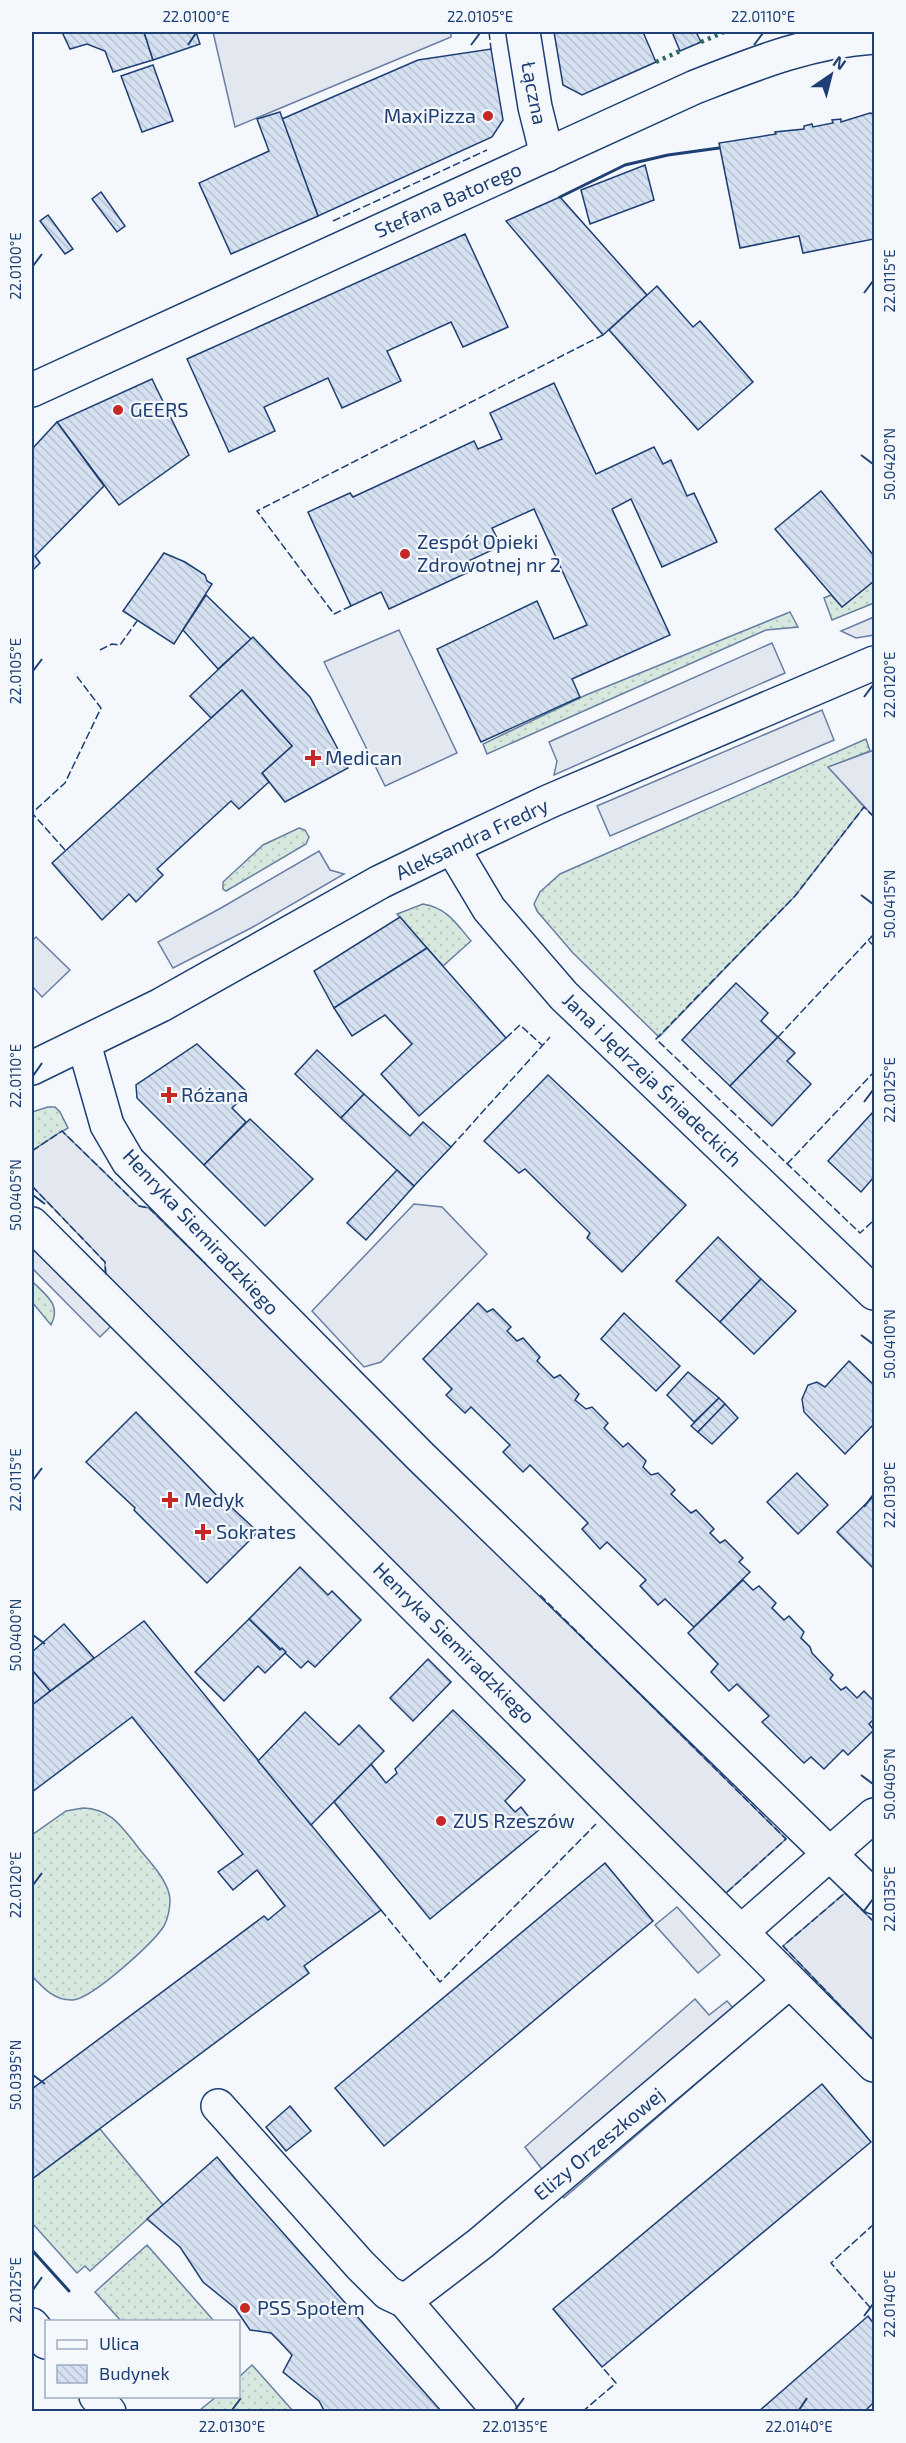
<svg xmlns="http://www.w3.org/2000/svg" width="906" height="2443" font-family="'Exo 2',sans-serif">
	<style>
		.grass { fill: url(#grass-dots); stroke: #687fa3; stroke-width: 1.5 }
		.parking { fill: #e3e8f0; stroke: #687fa3; stroke-width: 1.5 }
		.building { fill: url(#building-back-hatch); stroke: #1d3f73; stroke-width: 1.5 }
		.lines { fill: none; stroke-linecap: round; stroke-linejoin: round }
		.street-casing { stroke: #1d3f73; stroke-width: 36 }
		.secondary-casing { stroke: #1d3f73; stroke-width: 36 }
		.street { stroke: #f4f7fb; stroke-width: 33 }
		.secondary { stroke: #f4f7fb; stroke-width: 33 }
		.hedge { stroke: #2c6c60; stroke-width: 4.5; stroke-dasharray: 3 4.5; stroke-linecap: butt }
		.fence { stroke: #1d3f73; stroke-width: 1.5; stroke-dasharray: 8 3; stroke-linecap: butt }
		.wall { stroke: #1d3f73; stroke-width: 3 }
		.ticks { fill: none; stroke: #1d3f73; stroke-width: 2 }
		.poi-dot { fill: #c62828; stroke: #f4f7fb; stroke-width: 2 }
		.labels { text-anchor: middle; stroke-width: 4.5; stroke-linejoin: round; paint-order: stroke }
		.street-label { font-size: 20px; fill: #1d3f73; stroke: #f4f7fb }
		.poi-label { font-size: 20px; fill: #1d3f73; stroke: #f4f7fb; text-anchor: start }
		.neatline { fill: none; stroke: #1d3f73; stroke-width: 2 }
		.ticks-label { font-size: 15px; text-anchor: middle; fill: #1d3f73 }
	</style>
	<defs>
		<pattern id="grass-dots" width="8" height="8" patternUnits="userSpaceOnUse" patternTransform="scale(1.5)"><rect width="8" height="8" fill="#d7e8df"/><path d="M2 2h.1M6 6h.1" fill="none" stroke="#b8c8c3" stroke-width="1.8" stroke-linecap="round"/></pattern>
		<pattern id="building-back-hatch" width="6" height="6" patternUnits="userSpaceOnUse" patternTransform="scale(1.5)"><rect width="6" height="6" fill="#d5e0f0"/><path d="M-1 5l2 2M0 0l6 6M5-1l2 2" fill="none" stroke="#b6c1d1"/></pattern>
	</defs>
	<rect width="100%" height="100%" fill="#f4f7fb"/>
	<g class="grass">
		<polygon points="874,581 874,603 832,620 824,598 831,595 842,607"/>
		<polygon points="790,612 798,627 766,630 487,754 483,744 586,695"/>
		<polygon points="866,739 870,751 829,767 864,807 795,896 659,1037 573,953 537,911 534,904 540,892 560,874"/>
		<polygon points="299,828 305,830 309,837 306,844 226,891 223,889 223,882 263,845"/>
		<path d="M423 904C447 908 456 923 471 941L443 966 397 914Z"/>
		<polygon points="48,1107 55,1107 60,1112 68,1128 32,1151 32,1112"/>
		<path d="M32 1281C45 1295 62 1304 51 1325L32 1302Z"/>
		<path d="M83 1808C109 1809 119 1823 134 1842 146 1859 168 1878 170 1899 170 1908 168 1918 164 1926 153 1943 93 1998 73 2000 55 2001 43 1988 32 1976V1835L66 1811Z"/>
		<polygon points="100,2129 163,2205 90,2271 85,2266 77,2273 32,2223 32,2179"/>
		<polygon points="147,2245 214,2321 121,2321 95,2292"/>
		<polygon points="252,2365 293,2411 200,2410 216,2397 238,2396 239,2377"/>
	</g>
	<g class="parking">
		<polygon points="213,32 451,32 451,37 235,127"/>
		<polygon points="874,617 874,635 856,638 841,631"/>
		<polygon points="399,630 457,753 385,786 324,662"/>
		<polygon points="772,643 785,673 554,775 557,761 549,742"/>
		<polygon points="822,710 834,740 610,836 597,806"/>
		<polygon points="874,750 874,817 828,767"/>
		<polygon points="319,851 330,870 344,874 251,928 173,968 158,942 221,908"/>
		<polygon points="36,937 70,970 42,997 32,986 32,941"/>
		<polygon points="62,1131 139,1206 149,1208 786,1839 726,1893 105,1274 105,1262 32,1186 32,1151"/>
		<polygon points="414,1204 442,1207 487,1254 381,1362 364,1367 312,1311"/>
		<polygon points="32,1242 114,1323 100,1337 32,1268"/>
		<polygon points="845,1893 874,1922 874,2041 783,1946"/>
		<polygon points="677,1907 720,1955 698,1973 655,1925"/>
		<polygon points="695,1999 709,2015 727,2001 755,2033 564,2198 525,2147"/>
	</g>
	<g class="building">
		<polygon points="62,32 144,32 153,60 113,72 105,51 87,44 70,49"/>
		<polygon points="144,32 196,32 200,44 153,60"/>
		<polygon points="554,32 643,32 656,62 582,95 563,85"/>
		<polygon points="672,32 696,32 701,42 680,51"/>
		<polygon points="491,49 503,120 492,137 318,216 282,119 418,60"/>
		<polygon points="153,65 173,121 142,132 121,76"/>
		<polygon points="280,112 318,216 231,254 199,183 269,151 257,119"/>
		<polygon points="870,113 874,114 874,239 803,253 799,236 740,248 719,143 776,134 775,132 804,129 804,126 812,124 813,127 833,123 832,120 841,119 841,122"/>
		<polygon points="645,165 654,200 590,224 581,190"/>
		<polygon points="101,192 125,226 117,232 92,199"/>
		<polygon points="560,197 647,295 603,335 506,221"/>
		<polygon points="48,215 73,249 65,254 40,221"/>
		<polygon points="465,234 508,327 463,347 451,322 387,351 401,381 342,408 328,378 264,407 275,431 229,452 187,359"/>
		<polygon points="657,286 693,327 700,321 753,382 698,430 609,330"/>
		<polygon points="152,379 189,455 119,505 57,422"/>
		<polygon points="554,383 596,474 654,447 663,464 671,460 687,496 694,493 717,542 662,567 631,499 612,509 670,635 572,679 580,697 481,742 437,649 537,601 554,639 587,625 534,509 492,528 501,546 464,563 469,572 389,609 381,592 351,606 308,512 350,493 353,497 474,441 478,449 502,439 490,413"/>
		<polygon points="57,422 104,486 35,556 40,563 32,571 32,449"/>
		<polygon points="821,491 874,556 874,581 842,607 775,529"/>
		<polygon points="164,553 185,562 205,575 207,581 212,584 174,644 123,611"/>
		<polygon points="206,595 251,639 218,669 183,630"/>
		<polygon points="253,637 310,697 348,768 285,802 262,773 292,746 242,690 211,718 190,696"/>
		<polygon points="242,690 292,746 262,773 269,782 239,809 231,801 157,869 163,875 136,902 129,894 102,920 52,863"/>
		<polygon points="400,917 427,948 334,1008 314,971"/>
		<polygon points="427,948 506,1038 419,1116 381,1074 412,1044 385,1015 352,1036 334,1008"/>
		<polygon points="736,983 768,1013 761,1021 778,1037 730,1086 682,1040"/>
		<polygon points="778,1037 795,1053 787,1061 811,1084 772,1126 730,1086"/>
		<polygon points="197,1044 248,1093 232,1108 246,1122 204,1165 137,1098 136,1085"/>
		<polygon points="317,1050 364,1094 341,1118 295,1074"/>
		<polygon points="548,1075 686,1205 622,1272 587,1238 590,1233 525,1169 519,1173 484,1141"/>
		<polygon points="364,1094 410,1136 423,1122 451,1147 414,1186 341,1118"/>
		<polygon points="874,1111 874,1177 861,1192 828,1161"/>
		<polygon points="250,1119 313,1179 265,1226 204,1165"/>
		<polygon points="397,1170 414,1186 366,1240 347,1223"/>
		<polygon points="718,1237 761,1279 720,1322 676,1281"/>
		<polygon points="761,1279 796,1311 754,1354 720,1322"/>
		<polygon points="478,1303 487,1312 493,1309 511,1327 507,1331 517,1341 523,1338 540,1357 537,1361 554,1378 560,1375 579,1394 575,1400 586,1409 592,1407 608,1423 604,1428 623,1447 628,1443 646,1461 643,1467 651,1475 658,1473 675,1490 671,1494 691,1513 696,1510 714,1529 710,1533 720,1543 725,1540 743,1558 739,1562 750,1572 694,1627 665,1599 658,1605 640,1586 646,1580 607,1542 600,1549 582,1529 588,1523 530,1465 523,1472 503,1452 510,1445 471,1407 465,1413 446,1395 452,1389 423,1359"/>
		<polygon points="624,1313 680,1366 656,1391 601,1339"/>
		<polygon points="849,1361 874,1385 874,1424 845,1454 804,1412 802,1399 808,1385 817,1382 825,1387"/>
		<polygon points="688,1372 719,1398 694,1422 667,1395"/>
		<polygon points="719,1398 725,1404 698,1432 691,1426"/>
		<polygon points="725,1404 738,1418 712,1444 698,1432"/>
		<polygon points="136,1412 229,1508 231,1507 258,1532 207,1583 134,1510 135,1508 86,1462"/>
		<polygon points="797,1473 828,1505 798,1534 767,1502"/>
		<polygon points="874,1496 874,1569 837,1532"/>
		<polygon points="300,1567 328,1595 332,1591 361,1620 315,1667 308,1661 301,1668 249,1619"/>
		<polygon points="743,1580 753,1590 759,1586 776,1603 772,1608 784,1620 789,1616 804,1632 801,1638 810,1647 812,1653 833,1675 830,1679 841,1690 846,1687 857,1698 864,1691 874,1701 874,1719 869,1724 874,1730 848,1755 843,1750 824,1769 811,1757 804,1763 762,1722 769,1716 737,1684 729,1691 711,1672 718,1664 688,1633"/>
		<polygon points="249,1619 280,1650 282,1648 286,1652 265,1673 258,1666 224,1701 195,1672"/>
		<polygon points="144,1621 381,1910 304,1966 309,1973 32,2179 32,2089 264,1916 268,1920 285,1906 257,1870 233,1890 218,1872 243,1854 132,1717 32,1792 32,1705"/>
		<polygon points="64,1624 94,1658 50,1691 32,1670 32,1652"/>
		<polygon points="428,1659 451,1682 413,1721 390,1698"/>
		<polygon points="32,1670 50,1691 32,1705"/>
		<polygon points="453,1710 525,1780 505,1801 515,1812 521,1807 539,1830 430,1919 334,1802 371,1764 386,1783 397,1773 395,1769"/>
		<polygon points="305,1712 339,1745 359,1725 384,1751 311,1825 258,1761"/>
		<polygon points="605,1863 653,1921 384,2146 335,2088"/>
		<polygon points="822,2084 871,2142 602,2367 553,2309"/>
		<polygon points="290,2106 311,2131 286,2151 266,2127"/>
		<polygon points="217,2157 238,2182 442,2412 325,2412 319,2401 283,2372 292,2355 279,2341 271,2333 250,2330 235,2308 203,2282 180,2247 147,2219"/>
		<polygon points="868,2316 874,2324 874,2402 864,2412 758,2412"/>
	</g>
	<g class="lines">
		<g class="street-casing">
			<g id="street">
				<polyline points="523,32 535,107 547,155"/>
				<path d="M32 390 695 87C754 64 810 41 874 37"/>
				<polyline points="452,847 489,909 564,996 874,1293"/>
				<polyline points="84,1044 107,1125 128,1161 420,1456 874,1897"/>
				<polyline points="32,1224 874,2065"/>
				<polyline points="742,1931 874,1815"/>
				<polyline points="218,2106 360,2265 388,2293 405,2301 500,2412"/>
				<polyline points="405,2301 481,2243 789,1982"/>
			</g>
		</g>
		<g class="secondary-casing">
			<g id="secondary">
				<polyline points="32,1068 161,1005 380,882 452,847 550,801 874,663"/>
				<polyline points="32,2325 46,2342"/>
				<polyline points="96,2396 109,2412"/>
			</g>
		</g>
		<use href="#street" class="street"/>
		<use href="#secondary" class="secondary"/>
		<g class="hedge">
			<polyline points="701,42 724,32"/>
			<polyline points="656,62 680,51"/>
		</g>
		<g class="fence">
			<polyline points="489,32 491,49"/>
			<polyline points="333,221 487,150"/>
			<polyline points="351,606 334,614 257,511 603,335"/>
			<polyline points="100,650 112,644 120,645 137,621"/>
			<polyline points="65,850 32,813 65,783 101,708 75,674"/>
			<polyline points="869,941 874,946"/>
			<polyline points="778,1037 874,934"/>
			<polyline points="506,1038 520,1025 542,1045"/>
			<polyline points="451,1147 550,1037"/>
			<polyline points="32,1151 62,1131 139,1206 149,1208 206,1264"/>
			<polyline points="787,1164 874,1072"/>
			<polyline points="32,1186 105,1262 106,1275"/>
			<polyline points="872,1222 860,1233 656,1039 795,896 864,807 874,817"/>
			<polyline points="540,1595 786,1839 726,1893 724,1892"/>
			<polyline points="381,1910 440,1982 596,1824"/>
			<polyline points="874,1922 845,1893 783,1946 874,2041"/>
			<polyline points="874,2224 831,2263 874,2312"/>
			<polyline points="582,2412 616,2383 602,2367"/>
		</g>
		<g class="wall">
			<polyline points="560,197 625,165 668,155 719,148"/>
			<polyline points="32,2250 69,2291"/>
		</g>
	</g>
	<path class="ticks" d="M188 45 196 33M471 45 480 33M754 45 763 33M33 266 42 254M864 293 873 281M861 455 873 464M33 671 42 659M864 697 873 685M861 895 873 904M33 1076 42 1063M864 1102 873 1090M33 1195 45 1204M861 1335 873 1344M33 1480 42 1468M864 1507 873 1495M33 1635 45 1644M861 1775 873 1784M33 1885 42 1873M864 1911 873 1899M33 2075 45 2084M33 2290 42 2277M864 2316 873 2304M232 2410 241 2398M515 2410 524 2398M799 2410 807 2398"/>
	<g class="poi-dot">
		<circle cx="488" cy="116" r="6"/>
		<circle cx="118" cy="410" r="6"/>
		<circle cx="405" cy="554" r="6"/>
		<path d="M310 749h6v6h6v6h-6v6h-6v-6h-6v-6h6z"/>
		<path d="M166 1086h6v6h6v6h-6v6h-6v-6h-6v-6h6z"/>
		<path d="M167 1491h6v6h6v6h-6v6h-6v-6h-6v-6h6z"/>
		<path d="M200 1523h6v6h6v6h-6v6h-6v-6h-6v-6h6z"/>
		<circle cx="441" cy="1821" r="6"/>
		<circle cx="245" cy="2308" r="6"/>
	</g>
	<g class="labels">
		<g class="street-label">
			<text transform="translate(534 93) rotate(79)" y="7">Łączna</text>
			<text transform="translate(448 200) rotate(-24)" y="7">Stefana Batorego</text>
			<text transform="translate(472 839) rotate(-25)" y="7">Aleksandra Fredry</text>
			<text transform="translate(652 1080) rotate(44)" y="7">Jana i Jędrzeja Śniadeckich</text>
			<text transform="translate(201 1232) rotate(47)" y="7">Henryka Siemiradzkiego</text>
			<text transform="translate(454 1643) rotate(45)" y="7">Henryka Siemiradzkiego</text>
			<text transform="translate(599 2144) rotate(-40)" y="7">Elizy Orzeszkowej</text>
		</g>
		<g class="poi-label">
			<text x="476" y="123" text-anchor="end">MaxiPizza</text>
			<text x="130" y="417">GEERS</text>
			<text x="417" y="549">Zespół Opieki<tspan x="417" dy="23">Zdrowotnej nr 2</tspan></text>
			<text x="325" y="765">Medican</text>
			<text x="181" y="1102">Różana</text>
			<text x="184" y="1507">Medyk</text>
			<text x="216" y="1539">Sokrates</text>
			<text x="453" y="1828">ZUS Rzeszów</text>
			<text x="257" y="2315">PSS Społem</text>
		</g>
	</g>
	<rect width="906" height="2443" fill="none" stroke="#f4f7fb" stroke-width="66"/>
	<rect x="45" y="2320" width="195" height="78" fill="#f4f7fb" stroke="#9eadc5" stroke-width="1.5"/>
	<rect x="57" y="2340" width="30" height="9" fill="#f4f7fb" stroke="#9eadc5" stroke-width="1.5"/>
	<text x="99" y="2350" font-size="18" fill="#1d3f73">Ulica</text>
	<rect x="57" y="2365" width="30" height="18" fill="url(#building-back-hatch)" stroke="#9eadc5" stroke-width="1.5"/>
	<text x="99" y="2380" font-size="18" fill="#1d3f73">Budynek</text>
	<g transform="translate(831 75) rotate(35)" stroke="#f4f7fb" stroke-width="4.5" paint-order="stroke">
	<path d="M0-4.5L10 22L0 15L-10 22Z" fill="#1d3f73"/>
	<text y="-9" font-size="16" font-weight="bold" text-anchor="middle" fill="#1d3f73">N</text>
	</g>
	<rect x="33" y="33" width="840" height="2377" class="neatline"/>
	<g class="ticks-label">
		<text x="196" y="22">22.0100°E</text>
		<text x="480" y="22">22.0105°E</text>
		<text x="763" y="22">22.0110°E</text>
		<text transform="translate(16 266) rotate(-90)" y="5">22.0100°E</text>
		<text transform="translate(890 281) rotate(-90)" y="5">22.0115°E</text>
		<text transform="translate(890 464) rotate(-90)" y="5">50.0420°N</text>
		<text transform="translate(16 671) rotate(-90)" y="5">22.0105°E</text>
		<text transform="translate(890 685) rotate(-90)" y="5">22.0120°E</text>
		<text transform="translate(890 904) rotate(-90)" y="5">50.0415°N</text>
		<text transform="translate(16 1076) rotate(-90)" y="5">22.0110°E</text>
		<text transform="translate(890 1090) rotate(-90)" y="5">22.0125°E</text>
		<text transform="translate(16 1195) rotate(-90)" y="5">50.0405°N</text>
		<text transform="translate(890 1344) rotate(-90)" y="5">50.0410°N</text>
		<text transform="translate(16 1480) rotate(-90)" y="5">22.0115°E</text>
		<text transform="translate(890 1495) rotate(-90)" y="5">22.0130°E</text>
		<text transform="translate(16 1635) rotate(-90)" y="5">50.0400°N</text>
		<text transform="translate(890 1784) rotate(-90)" y="5">50.0405°N</text>
		<text transform="translate(16 1885) rotate(-90)" y="5">22.0120°E</text>
		<text transform="translate(890 1899) rotate(-90)" y="5">22.0135°E</text>
		<text transform="translate(16 2075) rotate(-90)" y="5">50.0395°N</text>
		<text transform="translate(16 2290) rotate(-90)" y="5">22.0125°E</text>
		<text transform="translate(890 2304) rotate(-90)" y="5">22.0140°E</text>
		<text x="232" y="2432">22.0130°E</text>
		<text x="515" y="2432">22.0135°E</text>
		<text x="799" y="2432">22.0140°E</text>
	</g>
</svg>
